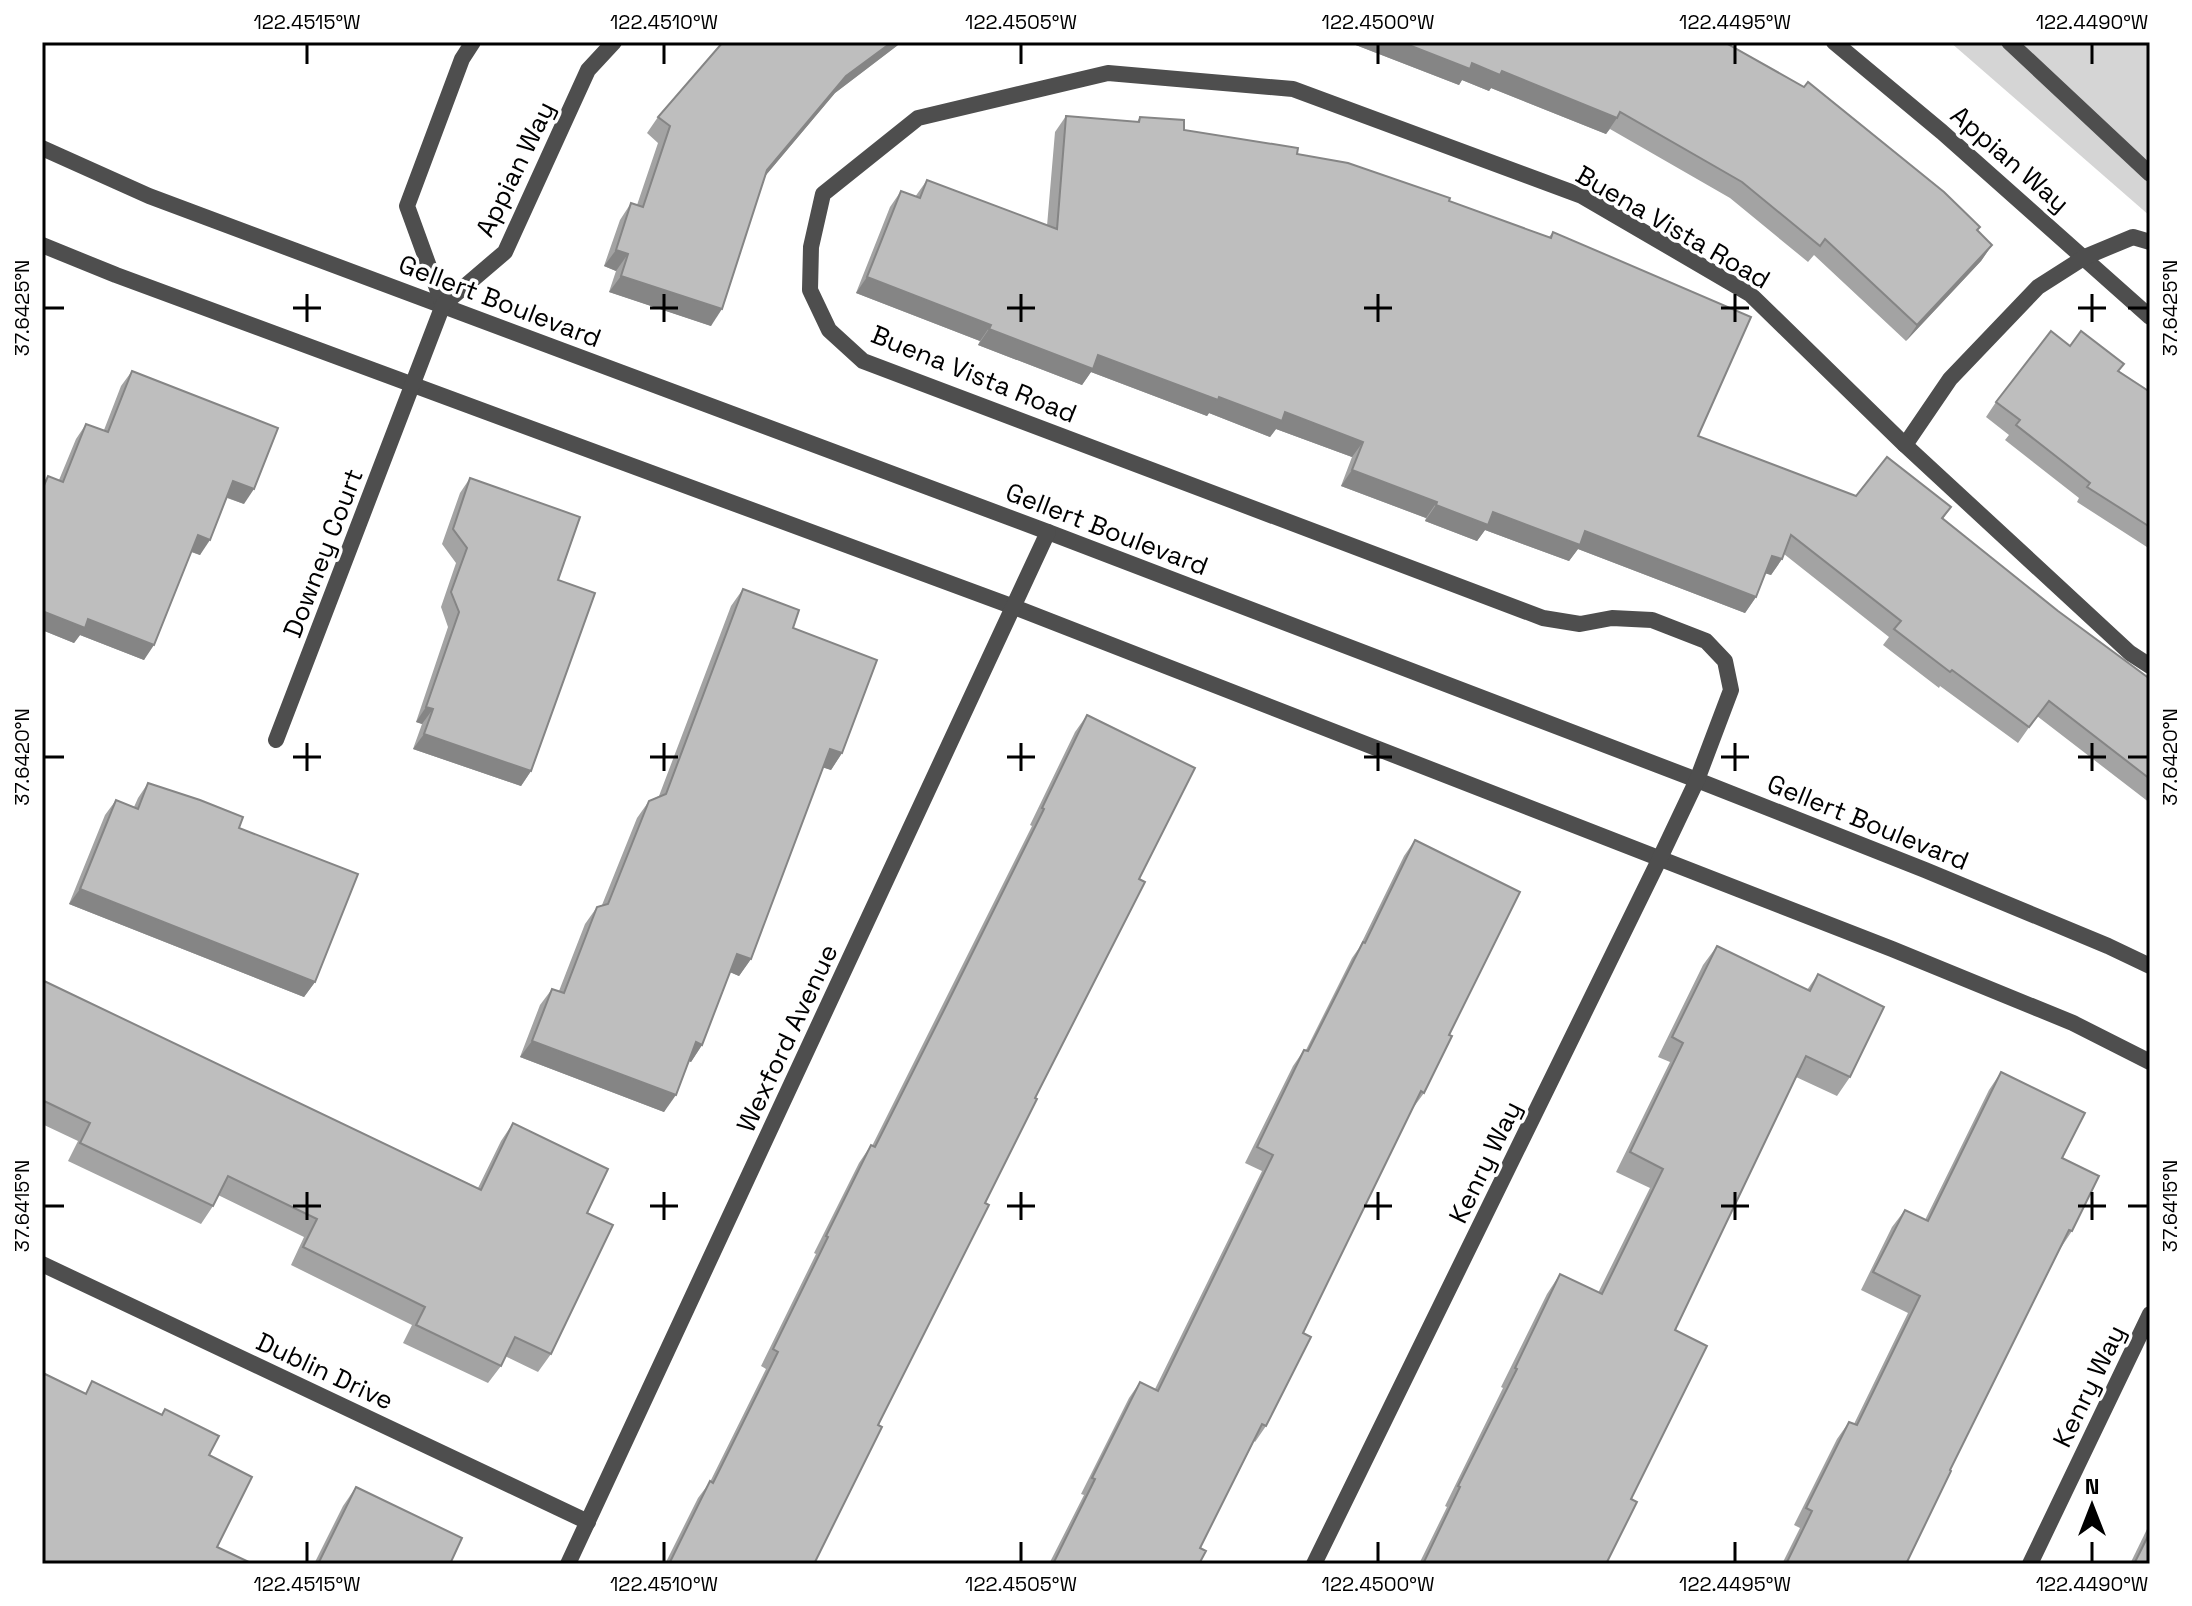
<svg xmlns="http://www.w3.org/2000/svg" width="2192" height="1606" font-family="'Space Grotesk',sans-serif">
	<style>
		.green { fill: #d5d5d5 }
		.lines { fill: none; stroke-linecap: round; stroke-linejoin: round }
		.minor { stroke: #4e4e4e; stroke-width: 16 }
		.wall { fill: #a3a3a3 }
		.shaded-wall { fill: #858585 }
		.building { fill: #bebebe; stroke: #858585; stroke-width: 2 }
		.ticks { fill: none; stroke: #000; stroke-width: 3 }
		.labels { text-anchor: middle; stroke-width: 7; stroke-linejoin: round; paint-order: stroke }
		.street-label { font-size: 26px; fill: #000; stroke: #fff }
		.neatline { fill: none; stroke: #000; stroke-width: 3 }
		.ticks-label { font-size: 20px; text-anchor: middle; fill: #000 }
	</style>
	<rect width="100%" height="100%" fill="#fff"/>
	<polygon class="green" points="1950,42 2150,42 2150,216"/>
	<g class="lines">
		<g class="minor">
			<polyline points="1834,42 1942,132 2150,317"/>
			<polyline points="2009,42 2150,174"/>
			<polyline points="42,148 149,196 1048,532 1697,780 1925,870 2108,946 2150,966"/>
			<polyline points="42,245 116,275 1014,607 1892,949 2073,1023 2150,1062"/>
			<polyline points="443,305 407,206 462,59 473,42"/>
			<polyline points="1905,445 1950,379 2038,287 2085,257 2133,237 2150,242"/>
			<polyline points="276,740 443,305 505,252 588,70 614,42"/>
			<polyline points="42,1264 588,1522"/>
			<polyline points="568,1564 1048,532"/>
			<polyline points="1314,1564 1660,858 1697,780 1731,690 1725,661 1706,641 1652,620 1612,618 1580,624 1543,618 863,361 829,330 810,290 811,247 823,194 918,118 1108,73 1293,89 1582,196 1750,294 1905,445 2130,653 2150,666"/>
			<polyline points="2030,1564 2150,1314"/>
		</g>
	</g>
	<g class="wall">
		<polygon points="1348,42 1724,42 1980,227 1977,231 1992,245 1981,261 1906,341 1814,255 1808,262 1730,198 1610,129 1606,134 1491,88 1489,91 1462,80 1459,85"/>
		<polygon points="898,45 835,93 766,175 711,326 609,292 616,271 604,266 620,220 631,203 637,205 658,143 647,133 658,117"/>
		<polygon points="1066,116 1137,122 1140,117 1184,130 1297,154 1449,201 1549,237 1553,232 1698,436 1856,496 1951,507 1943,519 2058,611 2150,679 2150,803 2037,716 2018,743 1940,686 1939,688 1883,645 1889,637 1784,554 1782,559 1771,575 1765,573 1756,597 1745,613 1578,549 1569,561 1485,530 1477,541 1425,521 1426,518 1341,486 1352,457 1276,429 1270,437 1209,413 1207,416 1091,372 1082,385 978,345 980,341 856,293 890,207 901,191 915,197 927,180 1047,226 1055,132"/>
		<polygon points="2070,346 2119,372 2150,392 2150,549 2077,502 2079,498 2005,440 2009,435 1986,417 1996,402"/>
		<polygon points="132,371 244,504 227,498 200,555 191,552 144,660 80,635 74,643 42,630 42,484 48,476 59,480 76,439 86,424 104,430 121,386"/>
		<polygon points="470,478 558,580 531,771 521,786 413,749 422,724 416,722 448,627 441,607 456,563 442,544 460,493"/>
		<polygon points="743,589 793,628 842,753 831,770 823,767 751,959 739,976 730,972 702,1045 691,1062 689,1061 664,1112 520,1057 540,1005 552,989 559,991 585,924 597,907 602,905 637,818 649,801 659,796 731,606"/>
		<polygon points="1087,715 1139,879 878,1425 814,1564 665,1564 698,1498 710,1482 766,1369 761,1366 816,1254 814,1253 859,1163 871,1145 872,1146 1032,826 1030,825 1075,732"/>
		<polygon points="148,783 239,828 315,982 304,997 69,904 105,815 116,800 134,807 138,798"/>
		<polygon points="1415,840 1449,1035 1424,1093 1413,1108 1303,1333 1266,1426 1255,1442 1254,1441 1200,1548 1199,1564 1049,1564 1084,1495 1081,1494 1129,1398 1140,1382 1155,1389 1262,1171 1245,1163 1293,1066 1304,1050 1306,1050 1352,958 1359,948 1404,856"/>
		<polygon points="1717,946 1807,990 1818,974 1850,1077 1837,1096 1796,1077 1675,1330 1631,1499 1606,1564 1419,1564 1447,1507 1445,1506 1503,1388 1501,1387 1547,1294 1560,1274 1598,1293 1650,1188 1616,1172 1670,1062 1658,1057 1703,965"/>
		<polygon points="42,980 478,1188 501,1141 513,1123 587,1213 551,1354 538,1372 505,1356 501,1366 488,1383 403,1343 412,1325 291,1265 304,1237 218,1195 213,1206 201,1224 68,1161 78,1141 42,1124"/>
		<polygon points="2001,1072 2062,1158 2072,1231 2060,1249 1950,1470 1906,1564 1782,1564 1800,1528 1794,1525 1837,1439 1849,1422 1854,1424 1908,1313 1861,1290 1892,1227 1905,1210 1925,1220 1989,1090"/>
		<polygon points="356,1487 450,1564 314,1564 343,1506"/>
		<polygon points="2150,1523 2150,1564 2130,1564"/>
	</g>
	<g class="shaded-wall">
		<polygon points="892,42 910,42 898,45 835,93 756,187 767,170 846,76"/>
		<polygon points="1348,42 1401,42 1502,71 1617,118 1606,134 1491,88 1489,91 1462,80 1459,85"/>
		<polygon points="1992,245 1981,261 1906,341 1917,325"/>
		<polygon points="616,250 628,254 616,271 604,266"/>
		<polygon points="621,276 722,309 711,326 609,292"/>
		<polygon points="867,277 991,325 980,341 856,293"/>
		<polygon points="989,329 1098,355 1219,397 1285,412 1363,442 1352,457 1276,429 1270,437 1209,413 1207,416 1091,372 1082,385 978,345"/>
		<polygon points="1352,470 1437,502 1426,518 1341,486"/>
		<polygon points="233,481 254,489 244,504 223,496"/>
		<polygon points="1436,505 1493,512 1585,531 1756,597 1745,613 1578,549 1569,561 1485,530 1477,541 1425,521"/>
		<polygon points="198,535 210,540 200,555 187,550"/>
		<polygon points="1772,556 1782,559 1771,575 1761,572"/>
		<polygon points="42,611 88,619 154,645 144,660 80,635 74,643 42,630"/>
		<polygon points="426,707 433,709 422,724 416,722"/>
		<polygon points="424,734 531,771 521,786 413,749"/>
		<polygon points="830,749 842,753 831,770 818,766"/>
		<polygon points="80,889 315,982 304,997 69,904"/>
		<polygon points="737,954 751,959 739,976 725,970"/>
		<polygon points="532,1041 676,1095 664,1112 520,1057"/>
		<polygon points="696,1042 702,1045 691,1062 684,1059"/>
	</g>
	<g class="building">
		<polygon points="723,42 892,42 846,76 767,170 722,309 621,276 628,254 616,250 631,203 643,207 670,126 658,117"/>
		<polygon points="1401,42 1724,42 1804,87 1808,82 1944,192 1980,227 1977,230 1992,245 1917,325 1825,239 1820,246 1742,182 1620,112 1617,118 1502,71 1500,75 1472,63 1470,69"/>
		<polygon points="1066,116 1139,122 1140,117 1184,120 1184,130 1298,148 1297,154 1348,163 1450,198 1449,201 1551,238 1553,232 1751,317 1698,436 1856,496 1887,457 1951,507 1942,518 2058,611 2150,679 2150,779 2049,701 2029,727 1952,670 1950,672 1894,629 1901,621 1791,535 1782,559 1772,556 1756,597 1585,531 1580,545 1493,512 1488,525 1436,505 1437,502 1352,470 1363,442 1285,412 1282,421 1219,397 1218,400 1098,355 1093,369 989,329 991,325 867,277 901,191 920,198 927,180 1057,229"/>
		<polygon points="2051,331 2070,346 2081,331 2124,364 2118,371 2150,392 2150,527 2087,487 2090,483 2016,425 2020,420 1996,402"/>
		<polygon points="132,371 278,428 254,489 233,481 210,540 198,535 154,645 88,619 85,628 42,611 42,490 48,476 63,482 86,424 108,432"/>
		<polygon points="470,478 580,517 558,580 595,593 531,771 424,734 433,709 426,707 459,612 451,592 467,548 453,529"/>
		<polygon points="743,589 799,610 793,628 877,660 842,753 830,749 751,959 737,954 702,1045 696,1042 676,1095 532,1041 552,989 564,993 597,907 608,904 649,801 666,794"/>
		<polygon points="1087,715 1195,768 1139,879 1145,882 1035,1098 1037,1099 985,1203 989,1205 878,1425 882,1427 814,1564 669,1564 710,1481 713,1483 778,1352 773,1349 828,1237 826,1236 871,1145 875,1147 945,1008 1044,809 1042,808"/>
		<polygon points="148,783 200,800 243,817 239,828 358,874 315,982 80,889 116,800 138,809"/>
		<polygon points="1415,840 1520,892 1449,1035 1452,1036 1424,1093 1421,1091 1303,1333 1311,1337 1266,1426 1262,1424 1200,1548 1206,1551 1199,1564 1053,1564 1095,1479 1092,1478 1140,1382 1158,1391 1273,1155 1257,1147 1304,1050 1308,1051 1363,942 1365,943"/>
		<polygon points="1717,946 1810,991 1818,974 1884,1007 1850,1077 1806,1056 1675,1330 1707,1346 1631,1499 1637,1502 1606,1564 1423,1564 1460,1487 1458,1486 1517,1369 1515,1368 1560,1274 1602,1294 1663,1169 1630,1152 1683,1043 1672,1037"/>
		<polygon points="42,980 481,1190 513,1123 608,1169 587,1213 613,1225 551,1354 515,1337 501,1366 416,1325 425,1307 303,1247 317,1219 228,1176 213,1206 80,1143 90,1123 42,1100"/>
		<polygon points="2001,1072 2085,1113 2062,1158 2099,1176 2072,1231 2069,1230 1950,1470 1951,1471 1906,1564 1786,1564 1812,1511 1806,1508 1849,1422 1857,1425 1920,1296 1873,1272 1905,1210 1928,1221"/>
		<polygon points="45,1374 86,1394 92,1381 162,1415 165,1409 219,1436 209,1455 252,1477 217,1547 253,1564 42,1564 42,1380"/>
		<polygon points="356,1487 462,1538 450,1564 318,1564"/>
		<polygon points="2150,1532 2150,1564 2134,1564"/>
	</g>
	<path class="ticks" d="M307 44V64M664 44V64M1021 44V64M1378 44V64M1735 44V64M2092 44V64M307 294V322M664 294V322M1021 294V322M1378 294V322M1735 294V322M2092 294V322M44 308H64M293 308H321M650 308H678M1007 308H1035M1364 308H1392M1721 308H1749M2078 308H2106M2128 308H2148M307 743V771M664 743V771M1021 743V771M1378 743V771M1735 743V771M2092 743V771M44 757H64M293 757H321M650 757H678M1007 757H1035M1364 757H1392M1721 757H1749M2078 757H2106M2128 757H2148M307 1192V1220M664 1192V1220M1021 1192V1220M1378 1192V1220M1735 1192V1220M2092 1192V1220M44 1206H64M293 1206H321M650 1206H678M1007 1206H1035M1364 1206H1392M1721 1206H1749M2078 1206H2106M2128 1206H2148M307 1542V1562M664 1542V1562M1021 1542V1562M1378 1542V1562M1735 1542V1562M2092 1542V1562"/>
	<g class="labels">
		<g class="street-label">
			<text transform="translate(2010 159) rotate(41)" y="9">Appian Way</text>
			<text transform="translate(515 169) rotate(-64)" y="9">Appian Way</text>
			<text transform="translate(1673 227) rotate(30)" y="9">Buena Vista Road</text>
			<text transform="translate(500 301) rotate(21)" y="9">Gellert Boulevard</text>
			<text transform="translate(974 374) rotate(22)" y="9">Buena Vista Road</text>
			<text transform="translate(1107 529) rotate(21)" y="9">Gellert Boulevard</text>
			<text transform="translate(323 553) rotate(-69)" y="9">Downey Court</text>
			<text transform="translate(1868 822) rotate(22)" y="9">Gellert Boulevard</text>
			<text transform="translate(787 1038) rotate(-65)" y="9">Wexford Avenue</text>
			<text transform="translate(1485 1162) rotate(-64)" y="9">Kenry Way</text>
			<text transform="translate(325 1371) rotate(25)" y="9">Dublin Drive</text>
			<text transform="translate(2089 1386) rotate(-64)" y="9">Kenry Way</text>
		</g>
	</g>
	<rect width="2192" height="1606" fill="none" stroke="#ffffff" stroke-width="88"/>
	<g transform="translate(2092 1506)" stroke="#ffffff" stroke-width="6" paint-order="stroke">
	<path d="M0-6L14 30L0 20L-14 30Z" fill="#000000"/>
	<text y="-12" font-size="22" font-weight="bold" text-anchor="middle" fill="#000000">N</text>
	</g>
	<rect x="44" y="44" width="2104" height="1518" class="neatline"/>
	<g class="ticks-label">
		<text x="307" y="29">122.4515°W</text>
		<text x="664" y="29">122.4510°W</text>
		<text x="1021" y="29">122.4505°W</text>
		<text x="1378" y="29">122.4500°W</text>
		<text x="1735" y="29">122.4495°W</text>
		<text x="2092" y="29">122.4490°W</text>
		<text transform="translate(22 308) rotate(-90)" y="7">37.6425°N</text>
		<text transform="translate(2170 308) rotate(-90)" y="7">37.6425°N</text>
		<text transform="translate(22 757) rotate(-90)" y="7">37.6420°N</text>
		<text transform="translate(2170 757) rotate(-90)" y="7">37.6420°N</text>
		<text transform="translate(22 1206) rotate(-90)" y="7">37.6415°N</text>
		<text transform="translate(2170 1206) rotate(-90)" y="7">37.6415°N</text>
		<text x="307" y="1591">122.4515°W</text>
		<text x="664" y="1591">122.4510°W</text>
		<text x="1021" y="1591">122.4505°W</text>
		<text x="1378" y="1591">122.4500°W</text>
		<text x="1735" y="1591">122.4495°W</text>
		<text x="2092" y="1591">122.4490°W</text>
	</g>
</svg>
